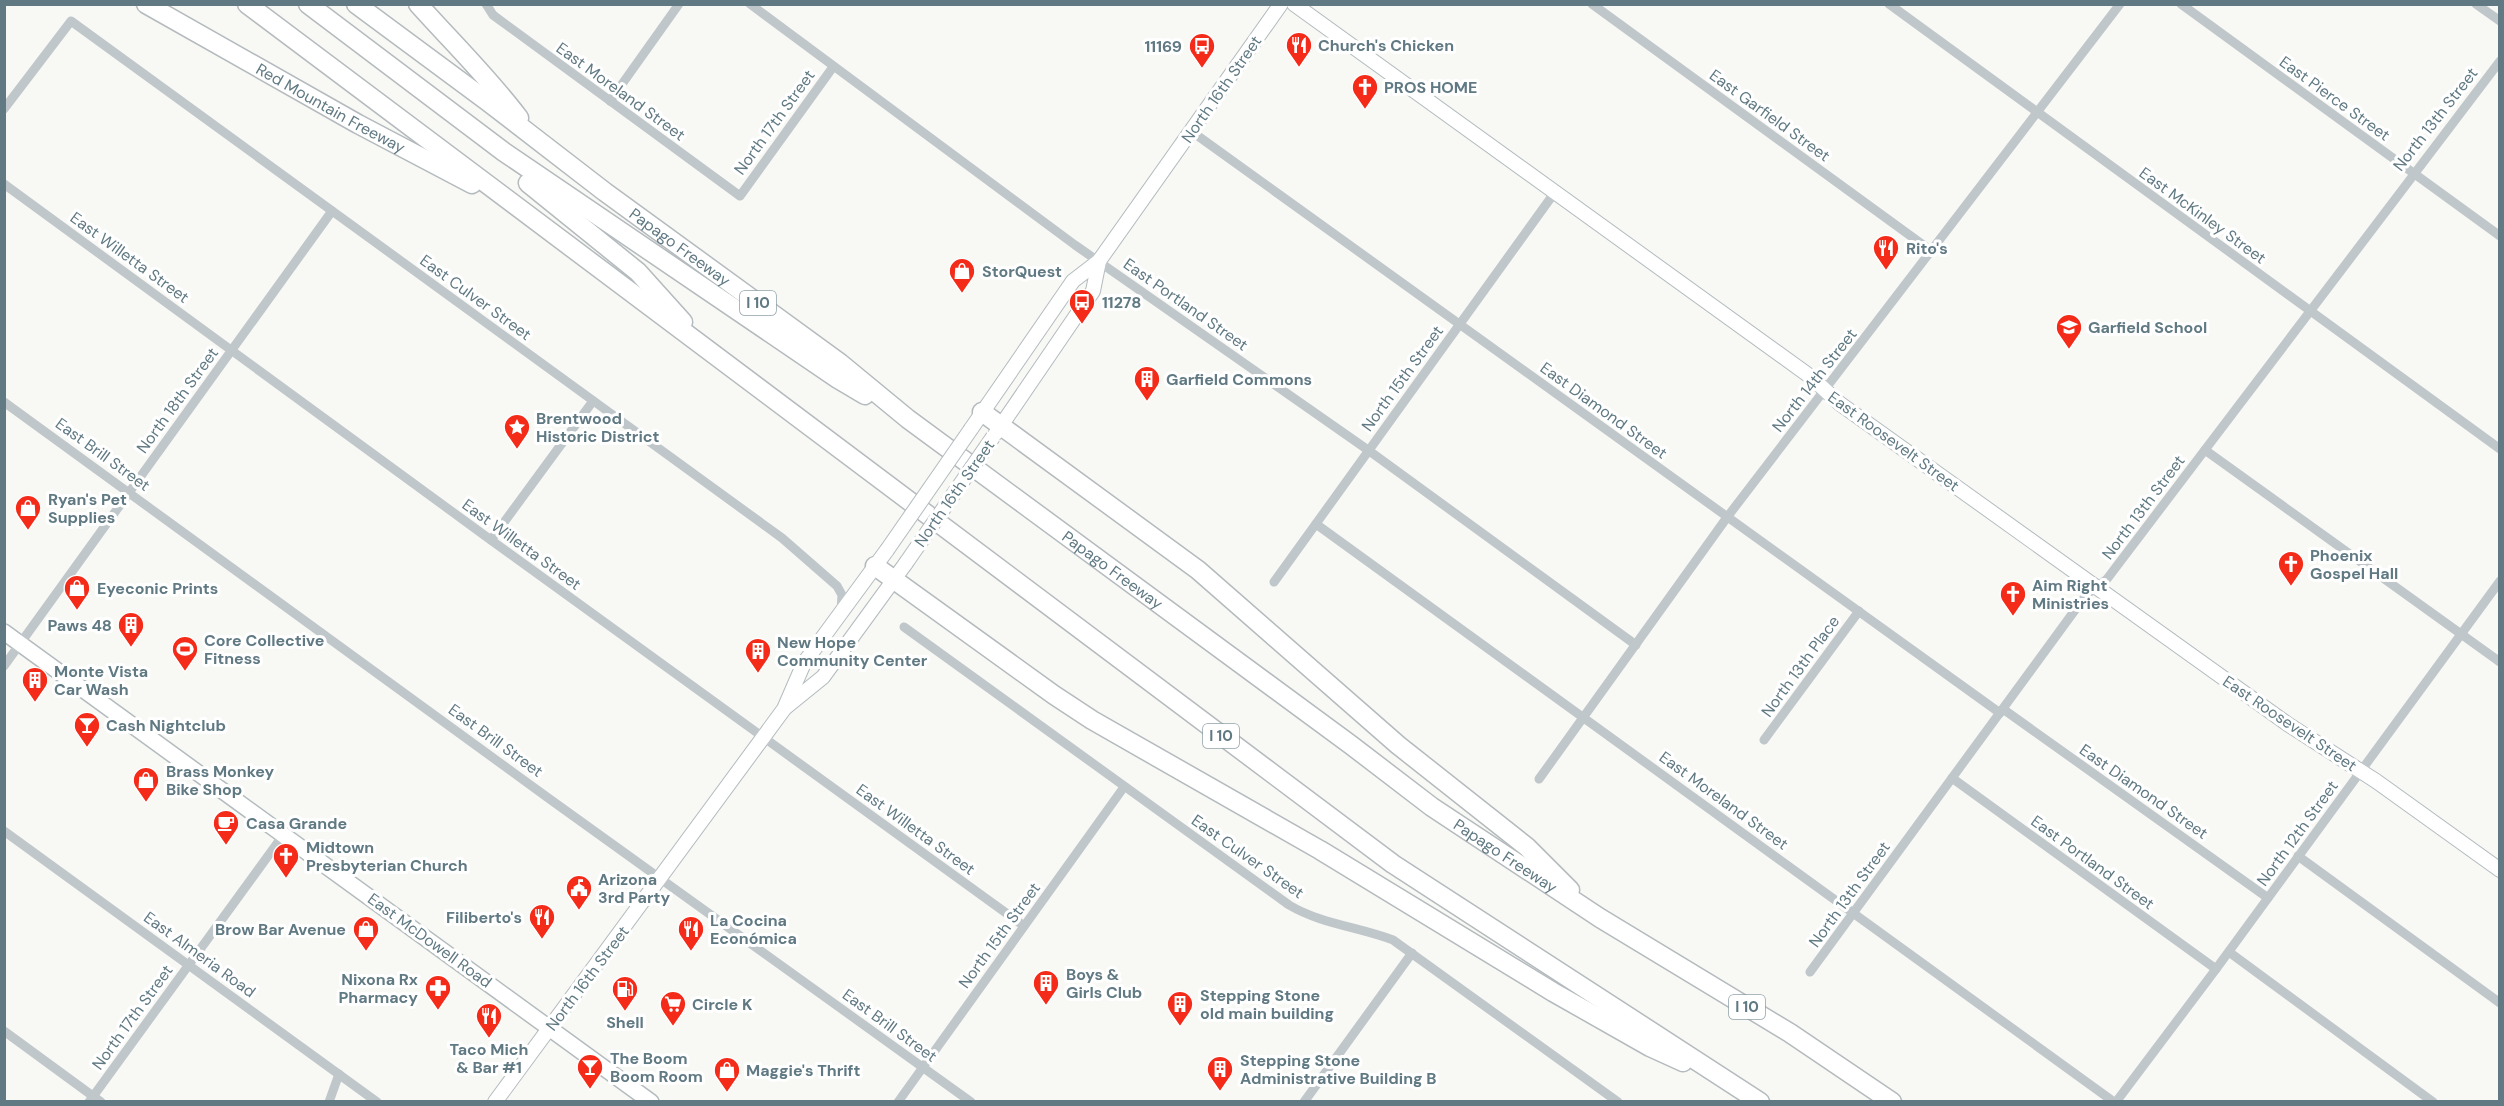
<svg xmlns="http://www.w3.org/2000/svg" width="2504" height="1106" font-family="'DM Sans',sans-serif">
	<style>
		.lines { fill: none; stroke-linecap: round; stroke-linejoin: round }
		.secondary-casing { stroke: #b3bbbf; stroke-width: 16 }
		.primary-casing { stroke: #b4bbbe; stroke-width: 18 }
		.highway-casing { stroke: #b4babd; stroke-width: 21 }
		.street { stroke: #c0c7ca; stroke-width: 9 }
		.secondary { stroke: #fff; stroke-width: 14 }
		.primary { stroke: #fff; stroke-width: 15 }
		.highway { stroke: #fff; stroke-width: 18 }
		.secondary-bridge-casing { stroke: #b3bbbf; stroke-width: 16; stroke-linecap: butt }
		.secondary-bridge { stroke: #fff; stroke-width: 14 }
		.labels { text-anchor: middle; stroke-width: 6; stroke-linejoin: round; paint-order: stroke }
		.shield { fill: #fff; stroke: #90a1a8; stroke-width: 1.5 }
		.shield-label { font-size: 15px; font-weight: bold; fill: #607983 }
		.poi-label { font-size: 16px; font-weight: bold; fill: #607983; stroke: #fff; text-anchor: start }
		.street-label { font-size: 16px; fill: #607983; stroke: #fff }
	</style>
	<rect width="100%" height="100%" fill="#f8f8f5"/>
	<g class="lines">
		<g class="secondary-casing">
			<g id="secondary">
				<polyline points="1294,4 1811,377 1839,403 1962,491 2289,725 2376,781 2500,870"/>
				<polyline points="971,429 1073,281 1099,261 1281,4"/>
				<polyline points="996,433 1093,291 1099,261"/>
				<polyline points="786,707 823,677 906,563"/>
				<polyline points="495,1102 784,709 804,663 887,550"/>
			</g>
		</g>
		<g class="primary-casing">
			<polyline id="primary" points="4,632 651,1102"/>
		</g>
		<g class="highway-casing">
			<g id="highway">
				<path id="s1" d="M146 4 358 124 472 184"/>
				<polyline points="247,4 1393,864 1760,1102"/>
				<polyline points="308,4 504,152 838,379 865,395"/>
				<path id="s2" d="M356 4 487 101 605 192 840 363 908 419 1351 745 1432 807 1600 918 1790 1033 1892 1102"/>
				<path d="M418 4C452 42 489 78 519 118"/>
				<polyline points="528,183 638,272 683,322"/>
				<polyline points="982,412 1198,570 1398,745 1527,847 1570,890"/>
				<polyline points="875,566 1054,695 1092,720 1320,850 1553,992 1650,1047 1683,1062"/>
			</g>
		</g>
		<g class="street">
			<polyline points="486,4 493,15 740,196 833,67"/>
			<polyline points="750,4 1075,245 1368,450 1636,645"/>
			<polyline points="1592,4 1930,250"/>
			<polyline points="1889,4 2500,449"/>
			<polyline points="2181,4 2500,236"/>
			<polyline points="2476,4 2500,21"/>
			<polyline points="610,101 679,4"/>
			<polyline points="4,109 71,21 782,538 837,586 842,595 841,611"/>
			<polyline points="1191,131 2000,713"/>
			<polyline points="4,184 484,535 1024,926"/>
			<polyline points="4,402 551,800 971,1102"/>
			<polyline points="2205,450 2500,662"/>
			<polyline points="1316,524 2114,1102"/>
			<polyline points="491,540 593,401"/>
			<polyline points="1274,582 1555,192"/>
			<path d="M904 627 1289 905C1321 924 1359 927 1393 940L1618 1102"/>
			<polyline points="4,666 332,211"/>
			<polyline points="2003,709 2268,898"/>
			<polyline points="1764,740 1859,611"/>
			<polyline points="1952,778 2216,969"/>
			<polyline points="1539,779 1728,516 2120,4"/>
			<polyline points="4,831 377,1102"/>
			<polyline points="2298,856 2500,1003"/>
			<polyline points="2229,952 2433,1102"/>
			<polyline points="1810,972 2086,595 2107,579 2500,61"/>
			<polyline points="4,1031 101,1102"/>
			<polyline points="89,1102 284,834"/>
			<polyline points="329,1102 339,1074"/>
			<polyline points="898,1102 1124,787"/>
			<polyline points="1304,1102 1412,953"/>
			<polyline points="2116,1102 2216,969 2500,581"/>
		</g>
		<use href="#secondary" class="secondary"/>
		<use href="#primary" class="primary"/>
		<use href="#highway" class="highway"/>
		<g class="secondary-bridge-casing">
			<g id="secondary-bridge">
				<polyline points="887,550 971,429"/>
				<polyline points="906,563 993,437"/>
			</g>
		</g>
		<use href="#secondary-bridge" class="secondary-bridge"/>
	</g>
	<defs>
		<g id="restaurant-pin" transform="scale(1.35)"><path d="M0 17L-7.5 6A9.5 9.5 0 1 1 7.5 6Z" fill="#f42b19" stroke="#fff"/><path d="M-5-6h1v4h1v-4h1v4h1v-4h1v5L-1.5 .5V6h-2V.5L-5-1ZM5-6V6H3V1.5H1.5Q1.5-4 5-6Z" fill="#fff"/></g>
		<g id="bus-pin" transform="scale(1.35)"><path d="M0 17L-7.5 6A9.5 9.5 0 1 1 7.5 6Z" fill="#f42b19" stroke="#fff"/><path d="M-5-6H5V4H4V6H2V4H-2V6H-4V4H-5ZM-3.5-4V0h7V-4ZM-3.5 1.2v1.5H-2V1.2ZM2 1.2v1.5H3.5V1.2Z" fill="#fff"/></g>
		<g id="church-pin" transform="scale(1.35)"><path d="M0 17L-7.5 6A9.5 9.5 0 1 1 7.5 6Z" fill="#f42b19" stroke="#fff"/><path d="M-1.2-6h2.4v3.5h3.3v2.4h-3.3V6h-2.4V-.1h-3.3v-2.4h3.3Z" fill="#fff"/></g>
		<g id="shop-pin" transform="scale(1.35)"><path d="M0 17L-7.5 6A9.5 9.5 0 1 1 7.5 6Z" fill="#f42b19" stroke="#fff"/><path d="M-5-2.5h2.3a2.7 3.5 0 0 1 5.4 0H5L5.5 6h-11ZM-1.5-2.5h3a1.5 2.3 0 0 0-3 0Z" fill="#fff"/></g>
		<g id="school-pin" transform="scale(1.35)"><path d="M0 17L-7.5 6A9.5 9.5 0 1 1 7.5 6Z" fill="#f42b19" stroke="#fff"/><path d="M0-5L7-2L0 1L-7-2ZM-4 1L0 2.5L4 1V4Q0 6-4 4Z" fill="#fff"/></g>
		<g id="building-pin" transform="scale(1.35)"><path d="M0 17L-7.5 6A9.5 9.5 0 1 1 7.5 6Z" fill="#f42b19" stroke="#fff"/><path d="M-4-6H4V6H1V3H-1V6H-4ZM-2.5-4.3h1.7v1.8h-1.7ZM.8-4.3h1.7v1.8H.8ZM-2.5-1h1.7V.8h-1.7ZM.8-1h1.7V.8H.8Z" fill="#fff"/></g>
		<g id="sight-pin" transform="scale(1.35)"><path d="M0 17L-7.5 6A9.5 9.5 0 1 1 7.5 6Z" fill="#f42b19" stroke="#fff"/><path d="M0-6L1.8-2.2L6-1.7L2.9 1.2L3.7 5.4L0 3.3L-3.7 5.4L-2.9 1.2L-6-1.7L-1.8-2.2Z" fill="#fff"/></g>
		<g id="stadium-pin" transform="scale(1.35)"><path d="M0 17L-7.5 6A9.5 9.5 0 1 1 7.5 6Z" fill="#f42b19" stroke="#fff"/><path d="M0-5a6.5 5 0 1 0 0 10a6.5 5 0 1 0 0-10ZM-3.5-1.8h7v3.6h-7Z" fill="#fff"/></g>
		<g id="bar-pin" transform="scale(1.35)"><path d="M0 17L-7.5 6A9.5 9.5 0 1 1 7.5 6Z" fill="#f42b19" stroke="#fff"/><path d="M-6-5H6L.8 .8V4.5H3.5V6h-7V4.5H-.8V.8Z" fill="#fff"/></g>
		<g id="cafe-pin" transform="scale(1.35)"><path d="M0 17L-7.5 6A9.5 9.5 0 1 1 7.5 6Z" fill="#f42b19" stroke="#fff"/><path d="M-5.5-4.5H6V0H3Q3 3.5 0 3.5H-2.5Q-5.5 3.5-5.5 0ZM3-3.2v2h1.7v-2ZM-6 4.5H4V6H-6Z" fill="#fff"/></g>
		<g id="civic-pin" transform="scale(1.35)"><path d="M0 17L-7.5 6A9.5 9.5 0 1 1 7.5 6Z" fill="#f42b19" stroke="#fff"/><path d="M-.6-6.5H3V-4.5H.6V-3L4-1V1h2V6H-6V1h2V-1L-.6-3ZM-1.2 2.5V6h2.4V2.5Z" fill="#fff"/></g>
		<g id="pharmacy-pin" transform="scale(1.35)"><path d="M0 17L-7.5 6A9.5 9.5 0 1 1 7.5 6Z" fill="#f42b19" stroke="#fff"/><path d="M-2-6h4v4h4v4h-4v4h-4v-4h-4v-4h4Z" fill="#fff"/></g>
		<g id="fuel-pin" transform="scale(1.35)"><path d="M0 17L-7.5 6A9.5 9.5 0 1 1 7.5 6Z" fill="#f42b19" stroke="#fff"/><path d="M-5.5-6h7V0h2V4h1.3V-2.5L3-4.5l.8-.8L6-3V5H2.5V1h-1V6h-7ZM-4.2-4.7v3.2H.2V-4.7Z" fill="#fff"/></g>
		<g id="supermarket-pin" transform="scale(1.35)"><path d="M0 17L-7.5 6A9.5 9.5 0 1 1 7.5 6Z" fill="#f42b19" stroke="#fff"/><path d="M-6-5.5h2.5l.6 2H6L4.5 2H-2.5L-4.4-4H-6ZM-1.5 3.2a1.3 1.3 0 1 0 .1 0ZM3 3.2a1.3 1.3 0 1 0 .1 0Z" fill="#fff"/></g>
	</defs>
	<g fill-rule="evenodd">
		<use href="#restaurant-pin" x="1299" y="45"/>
		<use href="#bus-pin" x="1202" y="46"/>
		<use href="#church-pin" x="1365" y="87"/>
		<use href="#restaurant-pin" x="1886" y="248"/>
		<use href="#shop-pin" x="962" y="271"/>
		<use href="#bus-pin" x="1082" y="302"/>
		<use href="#school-pin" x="2069" y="327"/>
		<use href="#building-pin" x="1147" y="379"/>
		<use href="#sight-pin" x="517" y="427"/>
		<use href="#shop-pin" x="28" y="508"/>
		<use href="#church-pin" x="2291" y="564"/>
		<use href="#shop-pin" x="77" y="588"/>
		<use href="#church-pin" x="2013" y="594"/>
		<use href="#building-pin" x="131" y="625"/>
		<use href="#stadium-pin" x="185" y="649"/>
		<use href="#building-pin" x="758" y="651"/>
		<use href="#building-pin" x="35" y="680"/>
		<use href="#bar-pin" x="87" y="725"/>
		<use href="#shop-pin" x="146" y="780"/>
		<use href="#cafe-pin" x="226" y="823"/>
		<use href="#church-pin" x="286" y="856"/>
		<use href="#civic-pin" x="579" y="888"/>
		<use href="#restaurant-pin" x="542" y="917"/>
		<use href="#shop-pin" x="366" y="929"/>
		<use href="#restaurant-pin" x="691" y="929"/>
		<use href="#building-pin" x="1046" y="983"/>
		<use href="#pharmacy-pin" x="438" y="988"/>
		<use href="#fuel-pin" x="625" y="989"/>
		<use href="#supermarket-pin" x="673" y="1004"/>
		<use href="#building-pin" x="1180" y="1004"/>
		<use href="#restaurant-pin" x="489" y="1016"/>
		<use href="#bar-pin" x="590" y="1067"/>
		<use href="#building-pin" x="1220" y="1069"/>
		<use href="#shop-pin" x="727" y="1070"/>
	</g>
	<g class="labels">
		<g class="shield">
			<rect x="740" y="291" width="36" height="24" rx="4.5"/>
			<rect x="1203" y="724" width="36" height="24" rx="4.5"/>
			<rect x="1729" y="995" width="36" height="24" rx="4.5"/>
		</g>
		<g class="shield-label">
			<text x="758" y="308">I 10</text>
			<text x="1221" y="741">I 10</text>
			<text x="1747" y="1012">I 10</text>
		</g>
		<g class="poi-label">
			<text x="1318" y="51">Church's Chicken</text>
			<text x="1182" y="52" text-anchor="end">11169</text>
			<text x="1384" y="93">PROS HOME</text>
			<text x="1906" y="254">Rito's</text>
			<text x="982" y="277">StorQuest</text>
			<text x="1102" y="308">11278</text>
			<text x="2088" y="333">Garfield School</text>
			<text x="1166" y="385">Garfield Commons</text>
			<text x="536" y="424">Brentwood<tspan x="536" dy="18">Historic District</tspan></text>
			<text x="48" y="505">Ryan's Pet<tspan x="48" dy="18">Supplies</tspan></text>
			<text x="2310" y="561">Phoenix<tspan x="2310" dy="18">Gospel Hall</tspan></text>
			<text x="2032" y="591">Aim Right<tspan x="2032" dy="18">Ministries</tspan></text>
			<text x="97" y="594">Eyeconic Prints</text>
			<text x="112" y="631" text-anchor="end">Paws 48</text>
			<text x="204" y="646">Core Collective<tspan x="204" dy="18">Fitness</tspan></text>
			<text x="777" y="648">New Hope<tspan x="777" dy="18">Community Center</tspan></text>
			<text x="54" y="677">Monte Vista<tspan x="54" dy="18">Car Wash</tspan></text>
			<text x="106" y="731">Cash Nightclub</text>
			<text x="166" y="777">Brass Monkey<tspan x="166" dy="18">Bike Shop</tspan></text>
			<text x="246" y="829">Casa Grande</text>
			<text x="306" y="853">Midtown<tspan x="306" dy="18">Presbyterian Church</tspan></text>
			<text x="598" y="885">Arizona<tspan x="598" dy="18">3rd Party</tspan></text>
			<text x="522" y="923" text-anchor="end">Filiberto's</text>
			<text x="710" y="926">La Cocina<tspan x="710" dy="18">Económica</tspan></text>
			<text x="346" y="935" text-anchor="end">Brow Bar Avenue</text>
			<text x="1066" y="980">Boys &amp;<tspan x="1066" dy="18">Girls Club</tspan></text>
			<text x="418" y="985" text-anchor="end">Nixona Rx<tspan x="418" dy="18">Pharmacy</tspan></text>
			<text x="1200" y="1001">Stepping Stone<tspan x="1200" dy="18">old main building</tspan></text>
			<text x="692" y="1010">Circle K</text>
			<text x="625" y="1028" text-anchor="middle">Shell</text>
			<text x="489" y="1055" text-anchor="middle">Taco Mich<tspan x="489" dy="18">&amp; Bar #1</tspan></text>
			<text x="610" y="1064">The Boom<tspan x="610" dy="18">Boom Room</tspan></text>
			<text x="1240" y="1066">Stepping Stone<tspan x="1240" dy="18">Administrative Building B</tspan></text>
			<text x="746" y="1076">Maggie's Thrift</text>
		</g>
		<g class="street-label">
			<text transform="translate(1221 89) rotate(-55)" y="6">North 16th Street</text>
			<text transform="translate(621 91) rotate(36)" y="6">East Moreland Street</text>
			<text transform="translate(2335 98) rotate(36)" y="6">East Pierce Street</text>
			<text dy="6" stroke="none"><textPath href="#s1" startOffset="212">Red Mountain Freeway</textPath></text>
			<text transform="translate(1770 115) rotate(36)" y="6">East Garfield Street</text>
			<text transform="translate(2435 119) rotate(-52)" y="6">North 13th Street</text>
			<text transform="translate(774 122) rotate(-54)" y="6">North 17th Street</text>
			<text transform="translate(2203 215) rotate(36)" y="6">East McKinley Street</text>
			<text dy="6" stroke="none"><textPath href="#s2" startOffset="405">Papago Freeway</textPath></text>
			<text transform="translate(130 257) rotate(36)" y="6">East Willetta Street</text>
			<text transform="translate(476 297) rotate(36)" y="6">East Culver Street</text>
			<text transform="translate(1186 304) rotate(35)" y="6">East Portland Street</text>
			<text transform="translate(1402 378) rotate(-54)" y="6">North 15th Street</text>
			<text transform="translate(1814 380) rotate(-52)" y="6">North 14th Street</text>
			<text transform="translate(177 400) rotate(-54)" y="6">North 18th Street</text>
			<text transform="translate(1604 410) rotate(36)" y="6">East Diamond Street</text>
			<text transform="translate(1894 441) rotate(36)" y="6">East Roosevelt Street</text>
			<text transform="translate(103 454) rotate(36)" y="6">East Brill Street</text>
			<text transform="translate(954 493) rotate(-55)" y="6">North 16th Street</text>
			<text transform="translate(2143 507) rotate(-53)" y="6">North 13th Street</text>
			<text transform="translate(522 544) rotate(36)" y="6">East Willetta Street</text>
			<text dy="6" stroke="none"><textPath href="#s2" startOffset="945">Papago Freeway</textPath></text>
			<text transform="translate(1800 666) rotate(-54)" y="6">North 13th Place</text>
			<text transform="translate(2290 723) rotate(34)" y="6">East Roosevelt Street</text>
			<text transform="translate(496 740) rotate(36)" y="6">East Brill Street</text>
			<text transform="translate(2144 791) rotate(35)" y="6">East Diamond Street</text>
			<text transform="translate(1724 800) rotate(36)" y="6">East Moreland Street</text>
			<text transform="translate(916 829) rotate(36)" y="6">East Willetta Street</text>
			<text transform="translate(2297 833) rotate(-54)" y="6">North 12th Street</text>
			<text transform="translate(1248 856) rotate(35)" y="6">East Culver Street</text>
			<text dy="6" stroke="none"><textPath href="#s2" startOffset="1431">Papago Freeway</textPath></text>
			<text transform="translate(2093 862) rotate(36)" y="6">East Portland Street</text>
			<text transform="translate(1849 894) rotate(-54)" y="6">North 13th Street</text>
			<text transform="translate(999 935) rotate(-54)" y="6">North 15th Street</text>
			<text transform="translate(430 940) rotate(36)" y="6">East McDowell Road</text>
			<text transform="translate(200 954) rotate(36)" y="6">East Almeria Road</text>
			<text transform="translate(587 978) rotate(-53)" y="6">North 16th Street</text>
			<text transform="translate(132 1017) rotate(-54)" y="6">North 17th Street</text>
			<text transform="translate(890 1025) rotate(36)" y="6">East Brill Street</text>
		</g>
	</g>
	<rect width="2504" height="1106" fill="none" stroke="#607983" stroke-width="12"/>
</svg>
